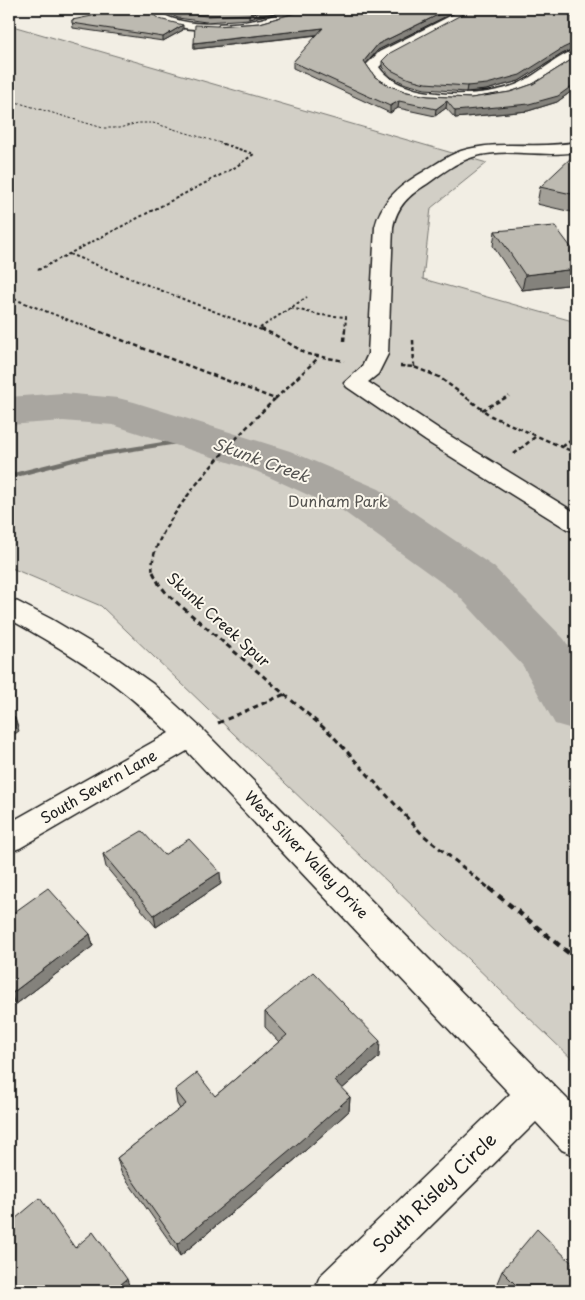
<svg xmlns="http://www.w3.org/2000/svg" width="585" height="1300" font-family="'Playpen Sans',sans-serif">
	<style>
		.green { fill: #d2cfc6; stroke: #777671 }
		.lines { fill: none; stroke-linecap: round; stroke-linejoin: round }
		.stream { fill: #716f6b; fill-rule: evenodd }
		.river { fill: #a9a6a0; fill-rule: evenodd }
		.minor-casing { stroke: #1c1c1c; stroke-width: 3 }
		.path-far4 { stroke: #1c1c1c; stroke-width: 1; stroke-dasharray: 2.5 2; stroke-linecap: butt }
		.path-far3 { stroke: #1c1c1c; stroke-width: 2; stroke-dasharray: 3 2.5; stroke-linecap: butt }
		.path-far2 { stroke: #1c1c1c; stroke-width: 2.5; stroke-dasharray: 4.5 3; stroke-linecap: butt }
		.path-far1 { stroke: #1c1c1c; stroke-width: 3; stroke-dasharray: 5.5 4; stroke-linecap: butt }
		.path { stroke: #1c1c1c; stroke-width: 4.5; stroke-dasharray: 7 5; stroke-linecap: butt }
		.minor { fill: #fbf7ec; fill-rule: evenodd }
		.wall { fill: #a3a098; stroke: #1c1c1c }
		.shaded-wall { fill: #84827c; stroke: #1c1c1c }
		.building { fill: #bdbab1; stroke: #1c1c1c }
		.labels { text-anchor: middle; stroke-width: 4; stroke-linejoin: round; paint-order: stroke }
		.park-label { font-size: 15px; fill: #53524f; stroke: #fbf7ec }
		.street-label { font-size: 15px; fill: #1c1c1c; stroke: #fbf7ec }
		.water-label { font-size: 16px; font-style: italic; fill: #545351; stroke: #fbf7ec }
		.near-street-label { font-size: 18px; fill: #1c1c1c; stroke: #fbf7ec }
	</style>
	<rect width="100%" height="100%" fill="#f2eee4"/>
	<filter id="ink" filterUnits="userSpaceOnUse"><feTurbulence type="fractalNoise" baseFrequency=".02" numOctaves="2"/><feDisplacementMap in="SourceGraphic" scale="10" xChannelSelector="R" yChannelSelector="G"/><feConvolveMatrix kernelMatrix="1 2 1 2 8 2 1 2 1" color-interpolation-filters="sRGB"/></filter>
	<g filter="url(#ink)">
		<polygon class="green" points="9,25 487,163 431,208 423,279 576,322 576,1063 101,606 9,567"/>
		<g class="lines">
			<polygon class="stream" points="200,436 203,436 203,440 89,458 9,479 9,474 88,454"/>
			<polygon class="river" points="63,393 118,398 134,402 290,451 379,489 494,567 564,639 576,658 576,730 555,724 523,666 456,593 343,511 256,471 113,425 63,421 9,425 9,397"/>
			<g class="minor-casing">
				<g id="minor">
					<path d="M144 9H156C177 29 234 25 261 19 276 15 289 8 305 9 284 33 195 34 166 24 157 21 150 17 144 9Z"/>
					<path d="M464 9H479L389 58 379 67C401 101 486 99 520 83 537 75 560 54 576 50V60C560 71 543 84 524 92 488 107 408 108 376 82 371 78 368 71 365 66L379 52Z"/>
					<path d="M576 142V152C542 158 505 147 473 157 456 162 441 174 427 184 409 195 397 206 393 227L388 354 378 374 368 382 442 431 576 513V532L567 529 426 441 347 387 344 383 362 367 368 354 375 227C381 202 397 188 418 175 432 167 446 156 461 151 499 139 538 150 576 142Z"/>
					<path d="M9 599 18 602 51 619 115 657 153 684 200 727 576 1108V1156L562 1150 536 1122 365 1291H314L320 1276 510 1094 187 751 20 848 9 852V823L169 733C155 720 141 706 126 694 90 665 49 641 9 619Z"/>
				</g>
			</g>
			<polyline class="path-far4" points="9,100 103,128 119,128 138,123 153,123 224,144"/>
			<g class="path-far3">
				<polyline points="69,254 264,331"/>
				<polyline points="38,270 234,168 254,154 220,143"/>
				<polyline points="9,297 97,331"/>
				<polyline points="291,308 320,315 346,317 345,331"/>
				<polyline points="260,328 307,297"/>
			</g>
			<g class="path-far2">
				<path d="M93 329 275 399C245 428 143 531 153 573"/>
				<polyline points="261,329 275,335 307,354 344,361"/>
				<polyline points="413,340 414,367"/>
				<polyline points="344,341 345,329"/>
				<polyline points="400,366 414,367 439,377 491,416 576,453"/>
				<polyline points="275,399 317,359"/>
				<polyline points="482,410 509,396"/>
				<polyline points="562,447 576,437"/>
				<polyline points="514,454 535,437"/>
			</g>
			<g class="path-far1">
				<polyline points="153,572 159,584 168,595 331,734 422,834 490,889"/>
				<polyline points="218,723 285,694"/>
			</g>
			<polyline class="path" points="489,888 576,959"/>
			<use href="#minor" class="minor"/>
		</g>
		<g class="wall">
			<polygon points="159,9 289,9 249,19 206,22 178,18"/>
			<polygon points="300,9 461,9 378,50 366,64 375,77 390,86 407,92 428,96 471,98 510,92 533,84 576,57 576,88 557,102 528,111 455,118 446,108 435,116 398,108 390,113 293,68 293,62 318,35 194,49 194,43 217,26 260,23 295,13"/>
			<polygon points="576,9 576,49 575,48 562,54 519,81 486,90 466,92 425,89 406,84 391,77 382,67 382,61"/>
			<polygon points="159,19 183,30 163,41 73,28 72,20"/>
			<polygon points="576,157 576,213 537,204 540,187"/>
			<polygon points="495,231 576,254 576,284 522,290 493,246"/>
			<polygon points="103,854 164,855 221,884 156,927 106,867"/>
			<polygon points="9,916 90,934 93,946 15,1005 9,998"/>
			<polygon points="265,1012 379,1057 342,1089 350,1097 349,1111 297,1158 180,1256 121,1172 117,1158 180,1109 177,1104 175,1090 215,1096 279,1042 265,1027"/>
			<polygon points="502,1271 576,1291 505,1291 497,1283"/>
		</g>
		<g class="shaded-wall">
			<polygon points="268,9 289,9 249,19 249,14"/>
			<polygon points="450,9 461,9 378,50 363,67 364,61 378,44"/>
			<polygon points="183,25 183,30 163,41 163,37"/>
			<polygon points="323,28 323,34 194,49 194,43"/>
			<polygon points="576,42 575,48 562,54 519,81 486,90 466,92 467,86"/>
			<polygon points="576,83 576,88 557,102 528,111 455,118 455,111"/>
			<polygon points="399,101 398,108 390,113 390,106"/>
			<polygon points="447,101 446,108 435,116 436,109"/>
			<polygon points="576,269 576,284 522,290 525,275"/>
			<polygon points="11,685 14,698 9,702 9,687"/>
			<polygon points="15,718 19,731 9,738 9,723"/>
			<polygon points="220,872 221,884 156,927 154,915"/>
			<polygon points="90,934 93,946 15,1005 11,994"/>
			<polygon points="380,1041 379,1057 334,1096 335,1081"/>
			<polygon points="350,1097 349,1111 297,1158 180,1256 177,1244"/>
			<polygon points="127,1279 131,1291 113,1291"/>
		</g>
		<g class="building">
			<polygon points="127,9 146,9 159,19 183,25 163,37 72,23 72,20"/>
			<polygon points="170,9 268,9 249,14 206,16 178,12"/>
			<polygon points="300,9 450,9 378,44 364,61 375,77 390,86 407,92 428,96 471,98 510,92 533,84 576,57 576,83 558,96 529,104 455,111 447,101 436,109 399,101 390,106 293,62 323,28 194,43 195,25 217,26 260,23 295,13"/>
			<polygon points="472,9 576,9 576,42 563,48 520,75 487,84 467,86 425,83 407,78 391,70 382,61 390,53"/>
			<polygon points="573,156 576,157 576,195 540,187"/>
			<polygon points="555,226 576,254 576,269 525,275 495,231"/>
			<polygon points="9,713 15,718 9,723"/>
			<polygon points="142,831 164,855 189,839 220,872 154,915 103,854"/>
			<polygon points="48,888 90,934 11,994 9,991 9,916"/>
			<polygon points="313,972 380,1041 335,1081 350,1097 297,1144 177,1244 117,1158 186,1104 175,1090 197,1073 215,1096 287,1035 265,1012"/>
			<polygon points="40,1198 75,1248 93,1232 127,1279 113,1291 9,1291 9,1224"/>
			<polygon points="537,1229 576,1267 576,1291 522,1291 502,1271"/>
		</g>
	</g>
	<g class="labels">
		<g class="park-label">
			<text x="338" y="507">Dunham Park</text>
		</g>
		<g class="street-label">
			<text transform="translate(218 620) rotate(42)" y="5">Skunk Creek Spur</text>
			<text transform="translate(99 787) rotate(-30)" y="5">South Severn Lane</text>
			<text transform="translate(306 855) rotate(46)" y="5">West Silver Valley Drive</text>
		</g>
		<g class="water-label">
			<text transform="translate(261 460) rotate(20)" y="6">Skunk Creek</text>
		</g>
		<g class="near-street-label">
			<text transform="translate(435 1193) rotate(-44)" y="6">South Risley Circle</text>
		</g>
	</g>
	<rect width="585" height="1300" fill="none" stroke="#fbf7ec" stroke-width="30"/>
	<rect x="15" y="15" width="555" height="1270" fill="none" stroke="#1c1c1c" stroke-width="2" filter="url(#ink)"/>
</svg>
